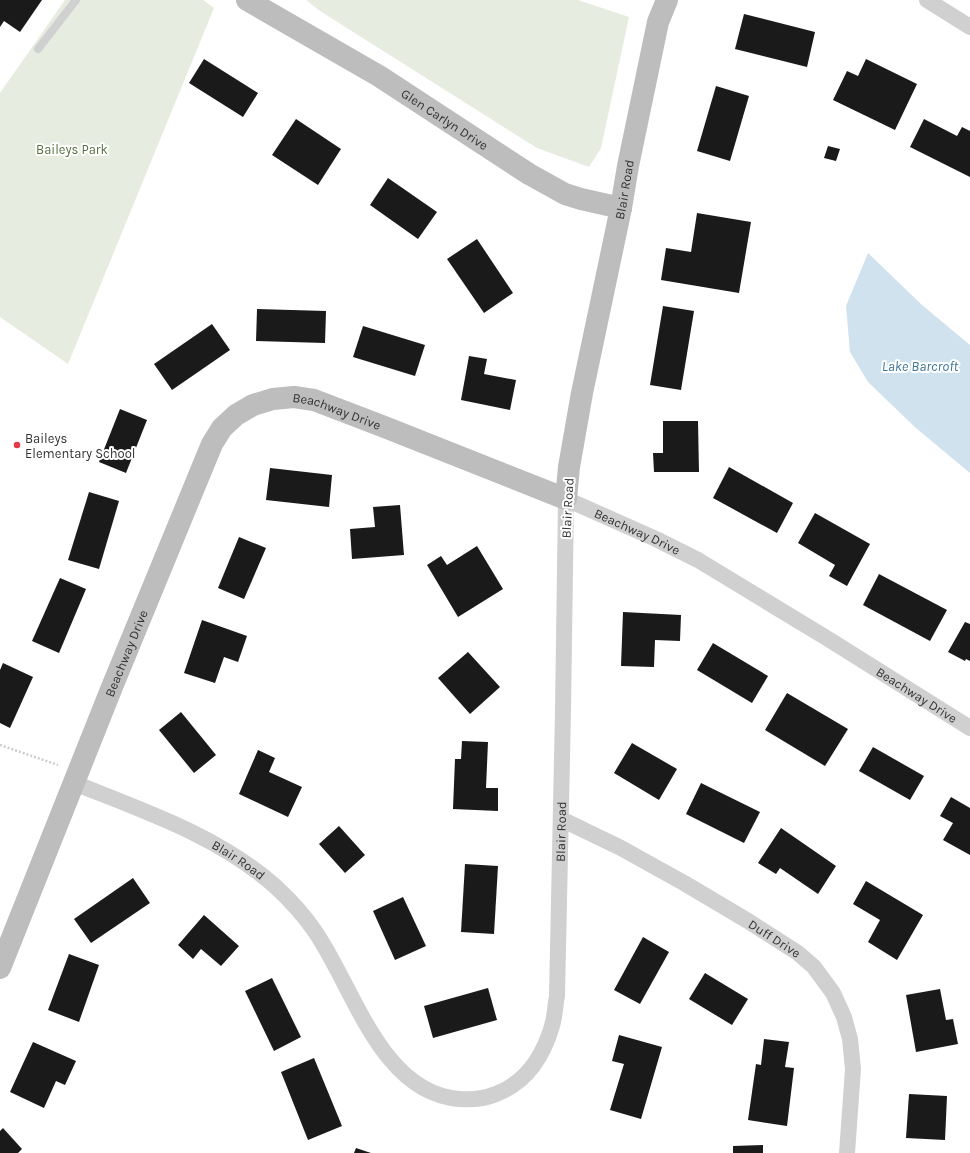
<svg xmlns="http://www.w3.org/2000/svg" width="970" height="1153" font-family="Karla,sans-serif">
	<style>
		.green { fill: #e6ecdf }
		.water { fill: #cfe2ee }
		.building { fill: #1a1a1a }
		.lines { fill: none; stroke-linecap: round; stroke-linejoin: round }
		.path { stroke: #cdcdcd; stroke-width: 2.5; stroke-dasharray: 2 2; stroke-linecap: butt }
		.lane { stroke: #d0d0d0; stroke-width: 8 }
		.street { stroke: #d0d0d0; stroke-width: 16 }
		.secondary { stroke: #bdbdbd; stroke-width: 22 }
		.poi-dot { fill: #e63946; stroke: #fff; stroke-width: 1.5 }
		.labels { text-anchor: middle; stroke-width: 4; stroke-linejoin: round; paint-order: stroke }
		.street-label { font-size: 13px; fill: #333; stroke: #fff }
		.park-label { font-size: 13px; fill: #56703f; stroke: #fff }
		.poi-label { font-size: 13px; fill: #333; stroke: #fff; text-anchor: start }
		.water-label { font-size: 14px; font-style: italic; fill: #3f7597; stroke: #fff }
	</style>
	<rect width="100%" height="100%" fill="#fff"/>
	<g class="green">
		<polygon points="65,0 203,0 214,8 68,364 0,317 0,93"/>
		<polygon points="306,0 578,0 629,17 601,148 589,167 537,148 320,11"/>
	</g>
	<polygon class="water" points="868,253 922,305 970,345 970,473 916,428 868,382 850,352 846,306"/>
	<g class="building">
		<polygon points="0,0 42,0 20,32 4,21 0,27"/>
		<polygon points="744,14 815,32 807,67 735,49"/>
		<polygon points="204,59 258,93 243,117 189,83"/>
		<polygon points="866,59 917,84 895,130 833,100 847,71 858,76"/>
		<polygon points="716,86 749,96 730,161 697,151"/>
		<polygon points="296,119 341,149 318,185 272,155"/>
		<polygon points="924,119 957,136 962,127 970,131 970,177 910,147"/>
		<polygon points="828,146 840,149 836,161 824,158"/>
		<polygon points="388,178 437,212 418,239 370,205"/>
		<polygon points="697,213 751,222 739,293 661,280 666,248 691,252"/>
		<polygon points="477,239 513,293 484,313 447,259"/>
		<polygon points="663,306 694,311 681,390 650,385"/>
		<polygon points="257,309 326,311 325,343 256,341"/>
		<polygon points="212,324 230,350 172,390 154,364"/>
		<polygon points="363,326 425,345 415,376 353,357"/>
		<polygon points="469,356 487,359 484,374 516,380 510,410 461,400"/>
		<polygon points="120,409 147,420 126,473 99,462"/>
		<polygon points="663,421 698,421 699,472 654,472 653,453 663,453"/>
		<polygon points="729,467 793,503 777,533 713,498"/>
		<polygon points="270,468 332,475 329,507 266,500"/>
		<polygon points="89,492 119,501 99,569 68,560"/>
		<polygon points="400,505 404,555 352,559 350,529 375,527 373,507"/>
		<polygon points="815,513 870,544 847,586 829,576 835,565 798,543"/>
		<polygon points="239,537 266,548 244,599 218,588"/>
		<polygon points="477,546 503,589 458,617 427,565 441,556 447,565"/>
		<polygon points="879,574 947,610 930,641 863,605"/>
		<polygon points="60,578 86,589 59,653 32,641"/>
		<polygon points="623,612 681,615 680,641 655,640 654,667 621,666"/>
		<polygon points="202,620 247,636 238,662 224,657 215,683 184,673"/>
		<polygon points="965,622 970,624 970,661 966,659 965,661 948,652"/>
		<polygon points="713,643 768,676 752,703 697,670"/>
		<polygon points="468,652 500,687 470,714 438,678"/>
		<polygon points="3,663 33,677 10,728 0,723 0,670"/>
		<polygon points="787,693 848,729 825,766 765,730"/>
		<polygon points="181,712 216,755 194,773 159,730"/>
		<polygon points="462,741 488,742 486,788 498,788 498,811 453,809 455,759 461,759"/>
		<polygon points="632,743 677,769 659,800 614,773"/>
		<polygon points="873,747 924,776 910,800 859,771"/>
		<polygon points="258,750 275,758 269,772 302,787 288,817 239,794"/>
		<polygon points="701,783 760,812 744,843 686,814"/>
		<polygon points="951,797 970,808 970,855 943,840 953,823 940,816"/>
		<polygon points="339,826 365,855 345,873 319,844"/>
		<polygon points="781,828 836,866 818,894 780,868 776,874 758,863"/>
		<polygon points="465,864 498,866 494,934 461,932"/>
		<polygon points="133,878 150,903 91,943 74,919"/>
		<polygon points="866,881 923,915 897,960 868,942 880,920 853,904"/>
		<polygon points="403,897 426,946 395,960 373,911"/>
		<polygon points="204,915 239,946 221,966 201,949 193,959 178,945"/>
		<polygon points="643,937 669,952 640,1004 614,990"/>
		<polygon points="69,954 99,965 79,1022 48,1010"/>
		<polygon points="705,973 748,999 732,1025 689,999"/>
		<polygon points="272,978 301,1037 274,1051 245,991"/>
		<polygon points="488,988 497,1020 433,1038 424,1006"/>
		<polygon points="940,989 946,1020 953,1019 958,1044 916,1052 906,995"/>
		<polygon points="619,1035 662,1047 641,1119 610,1110 624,1064 612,1061"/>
		<polygon points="764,1039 789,1042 785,1067 794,1068 787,1126 748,1120 756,1064 761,1065"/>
		<polygon points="33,1042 76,1061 65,1085 56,1081 44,1108 10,1092"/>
		<polygon points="314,1058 342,1126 308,1140 281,1072"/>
		<polygon points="909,1094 947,1096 945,1140 906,1138"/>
		<polygon points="3,1128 22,1149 18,1153 0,1153 0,1131"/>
		<polygon points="763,1145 763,1153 733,1153 733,1146"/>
		<polygon points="356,1148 371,1153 354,1153"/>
	</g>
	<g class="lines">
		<polyline class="path" points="0,745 58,765"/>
		<polyline class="lane" points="38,49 76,0"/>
		<g class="street">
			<polyline points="927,0 970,27"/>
			<path id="s1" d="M74 783C144 811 219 836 276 887 290 900 303 914 314 930 353 985 380 1093 459 1099 472 1100 484 1099 496 1094 527 1082 543 1057 552 1026 555 1016 555 1006 557 996L563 711 566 499 656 539 698 560 825 637 970 728"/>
			<path id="s2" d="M561 819 621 848 684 883 748 921 798 953 814 967 833 993 844 1017 850 1039 853 1069 847 1153"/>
		</g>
		<g class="secondary">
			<path id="s3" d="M247 0 379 76 529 174 565 194 581 199 621 208"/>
			<path id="s4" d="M0 968 112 687 212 444 222 428 236 415 253 405 273 399 294 397 314 400 382 426 566 499 569 467 582 393 621 208 628 166 658 22 667 0"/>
		</g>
	</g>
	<circle class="poi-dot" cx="17" cy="445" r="4"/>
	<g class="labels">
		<g class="street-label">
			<text dy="5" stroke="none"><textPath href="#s3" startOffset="231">Glen Carlyn Drive</textPath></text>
			<text dy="5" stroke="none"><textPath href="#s4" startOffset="1271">Blair Road</textPath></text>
			<text dy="5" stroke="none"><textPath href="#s4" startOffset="710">Beachway Drive</textPath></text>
			<text transform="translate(567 508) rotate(-87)" y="5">Blair Road</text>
			<text dy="5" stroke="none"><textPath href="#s1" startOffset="1253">Beachway Drive</textPath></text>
			<text dy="5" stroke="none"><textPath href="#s4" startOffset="339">Beachway Drive</textPath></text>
			<text dy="5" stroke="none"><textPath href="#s1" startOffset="1577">Beachway Drive</textPath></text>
			<text dy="5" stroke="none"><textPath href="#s1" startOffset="842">Blair Road</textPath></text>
			<text dy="5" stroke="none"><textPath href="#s1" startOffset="182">Blair Road</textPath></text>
			<text dy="5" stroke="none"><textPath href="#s2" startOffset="245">Duff Drive</textPath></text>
		</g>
		<g class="park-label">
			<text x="72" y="154">Baileys Park</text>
		</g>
		<g class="poi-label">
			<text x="25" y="443">Baileys<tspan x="25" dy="15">Elementary School</tspan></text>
		</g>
		<g class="water-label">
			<text x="920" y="371">Lake Barcroft</text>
		</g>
	</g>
</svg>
